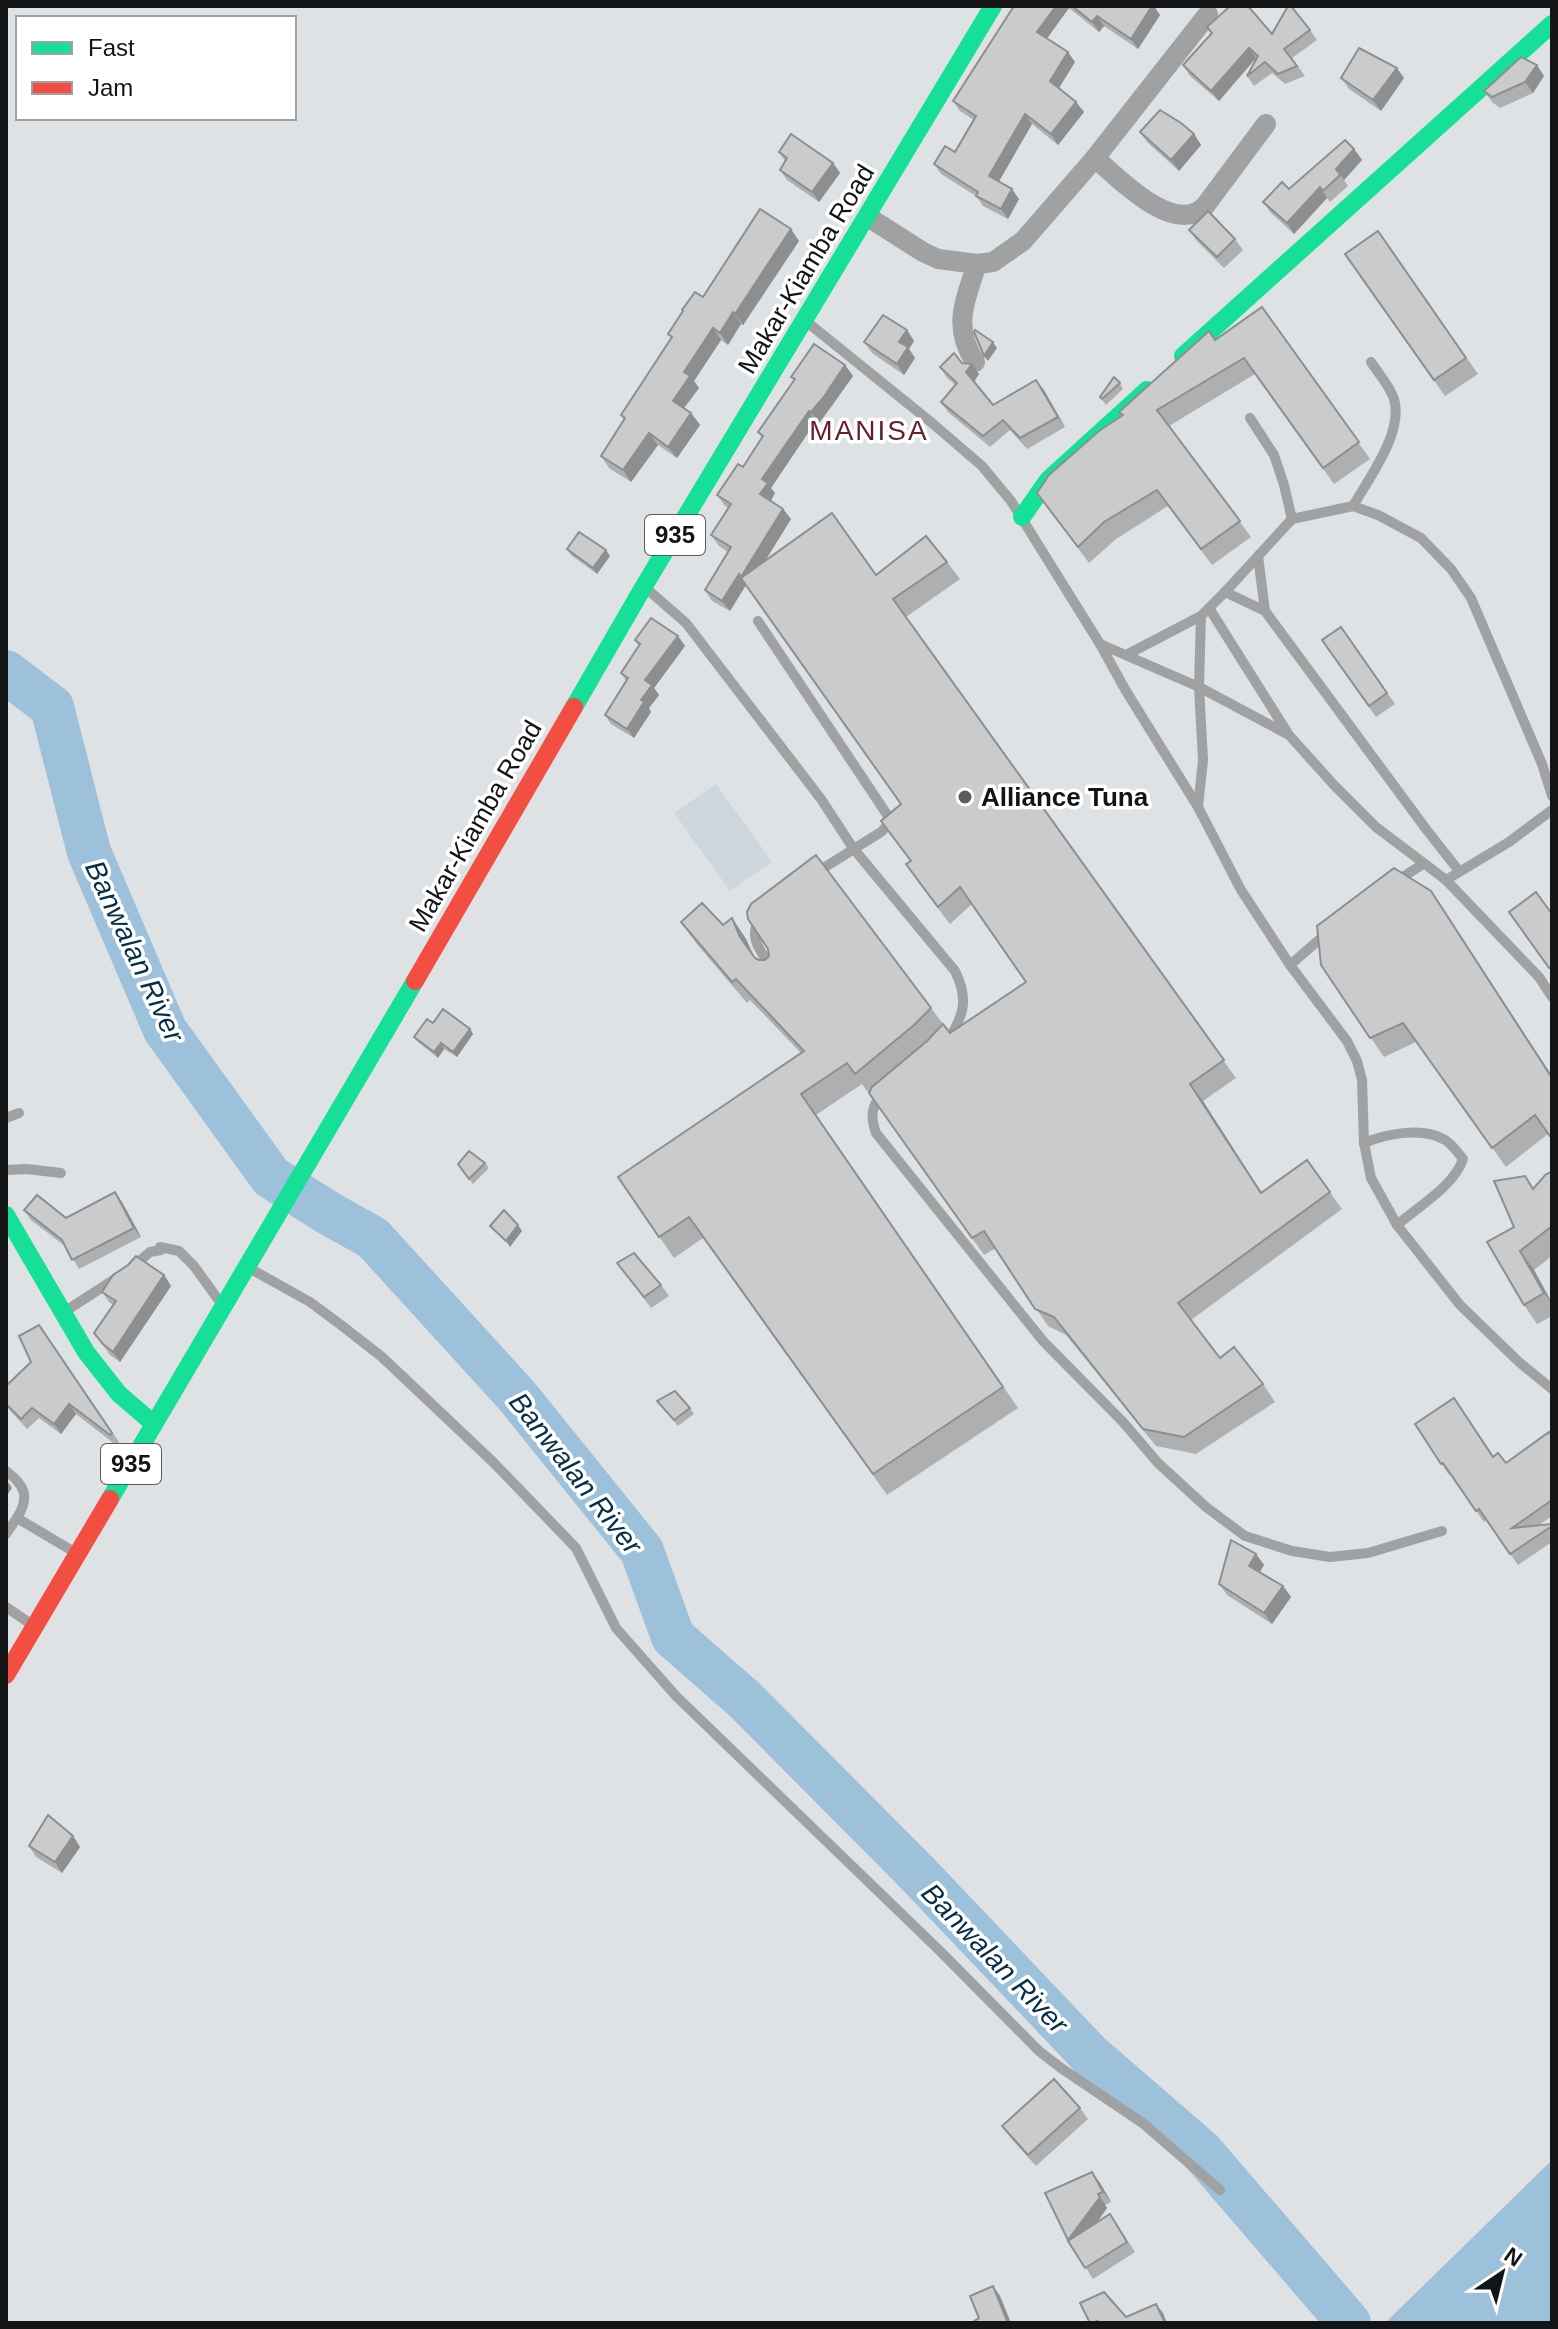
<svg xmlns="http://www.w3.org/2000/svg" width="1558" height="2329" font-family="Helvetica,sans-serif">
	<style>
		.built { fill: #ced6dd }
		.water { fill: #9dc1db }
		.lines { fill: none; stroke-linecap: round; stroke-linejoin: round }
		.river { stroke: #9dc1db; stroke-width: 44 }
		.lane { stroke: #9fa1a2; stroke-width: 10 }
		.street { stroke: #9fa1a2; stroke-width: 20 }
		.fast { stroke: #16e098; stroke-width: 18 }
		.jam { stroke: #f24e42; stroke-width: 18 }
		.wall { fill: #aeafb0 }
		.shaded-wall { fill: #8d8e90 }
		.building { fill: #cacbcd; stroke: #8d8e90; stroke-width: 2 }
		.poi-dot { fill: #5a5c5e; stroke: #fff; stroke-width: 3 }
		.labels { text-anchor: middle; stroke-width: 7; stroke-linejoin: round; paint-order: stroke }
		.shield { fill: #fff; stroke: #595a5c; stroke-width: 2 }
		.shield-label { font-size: 24px; font-weight: bold; fill: #121416 }
		.street-label { font-size: 26px; fill: #121416; stroke: #fff }
		.poi-label { font-size: 26px; font-weight: bold; fill: #121416; stroke: #fff; text-anchor: start }
		.neighbourhood-label { font-size: 28px; letter-spacing: 2px; fill: #651f2a; stroke: #fff }
		.water-label { font-size: 28px; font-style: italic; fill: #052f47; stroke: #fff }
	</style>
	<rect width="100%" height="100%" fill="#dfe2e5"/>
	<polygon class="built" points="716,784 772,862 730,891 674,813"/>
	<polygon class="water" points="1552,2160 1552,2323 1385,2323"/>
	<g class="lines">
		<polyline class="river" points="6,672 52,707 89,852 165,1030 271,1177 330,1214 373,1238 517,1396 642,1551 673,1637 744,1699 917,1873 1090,2055 1202,2152 1349,2323"/>
		<g class="lane">
			<polyline points="807,322 932,423 982,466 1011,501 1100,644 1126,691 1198,807 1241,890 1290,965 1347,1041 1357,1061 1362,1080 1364,1143 1371,1178 1397,1225 1460,1305 1519,1362 1552,1389"/>
			<polyline points="1250,418 1274,455 1284,485 1292,519"/>
			<path d="M1353 506C1369 478 1404 432 1394 399 1390 386 1378 373 1371 362"/>
			<polyline points="1258,556 1265,611"/>
			<path d="M647 589 686 623 821 799 853 848 955 971C969 999 964 1016 947 1042"/>
			<polyline points="1225,592 1265,611 1426,829 1459,871"/>
			<polyline points="1209,608 1287,732"/>
			<polyline points="758,621 888,816 888,825 881,832 814,874"/>
			<polyline points="1100,644 1199,687 1289,735 1333,784 1376,827 1446,880 1539,977 1552,997"/>
			<polyline points="1126,655 1201,616 1225,592 1292,519 1353,506 1378,515 1421,538 1451,569 1471,598 1542,764 1552,796"/>
			<polyline points="1198,807 1203,760 1199,687 1201,616"/>
			<polyline points="1446,880 1509,842 1552,810"/>
			<polyline points="1395,882 1423,864"/>
			<path d="M761 916C747 937 760 951 773 969"/>
			<polyline points="1290,965 1328,932"/>
			<path d="M885 1092C871 1104 870 1116 876 1133L1043 1341 1123 1422 1158 1463 1206 1507 1245 1536 1292 1551 1330 1557 1368 1553 1442 1531"/>
			<polyline points="6,1118 19,1113"/>
			<path d="M1364 1143C1386 1134 1423 1126 1445 1140 1452 1144 1458 1153 1463 1159 1454 1186 1419 1206 1397 1225"/>
			<polyline points="6,1170 27,1169 61,1173"/>
			<polyline points="131,1268 150,1252 161,1250 160,1247 179,1251 194,1266 220,1302"/>
			<polyline points="249,1268 310,1302 341,1325 382,1357 493,1462 576,1548 616,1628 676,1696 940,1951 1039,2051 1061,2068 1144,2124 1220,2190"/>
			<polyline points="64,1312 118,1277"/>
			<path d="M6 1471C25 1485 30 1497 17 1518L76 1553"/>
			<polyline points="6,1534 17,1518"/>
			<polyline points="6,1607 31,1624"/>
		</g>
		<g class="street">
			<path d="M1095 158C1119 179 1175 237 1205 206L1266 124"/>
			<polyline points="868,217 923,252 938,259 977,264 993,262 1023,241 1095,158 1208,14"/>
			<path d="M975 362C952 326 965 301 977 264"/>
		</g>
		<g class="fast">
			<polyline points="1183,356 1552,24"/>
			<polyline points="1022,517 1048,480 1147,390"/>
			<polyline points="574,707 644,586 993,6"/>
			<polyline points="6,1215 86,1352 119,1394 154,1424"/>
			<polyline points="110,1499 415,981"/>
		</g>
		<g class="jam">
			<polyline points="415,981 574,707"/>
			<polyline points="6,1675 110,1499"/>
		</g>
	</g>
	<g class="wall">
		<polygon points="1014,6 1154,6 1160,15 1138,49 1104,26 1099,32 1069,8 1047,39 1075,62 1059,88 1076,102 1084,112 1058,145 1032,124 999,182 1019,199 1008,219 983,206 976,196 941,174 934,164 955,152 974,120 960,111 953,101"/>
		<polygon points="1207,27 1272,34 1310,30 1317,40 1292,58 1305,76 1285,84 1272,73 1254,86 1247,76 1256,58 1219,101 1190,76 1183,65 1211,34"/>
		<polygon points="1544,76 1533,93 1500,108 1492,102 1484,91"/>
		<polygon points="1341,78 1404,78 1381,111 1349,89"/>
		<polygon points="1140,132 1194,134 1201,145 1179,171 1148,143"/>
		<polygon points="1354,149 1362,160 1344,180 1348,186 1330,202 1327,198 1294,234 1271,213 1263,202 1289,189"/>
		<polygon points="779,152 833,163 840,173 819,202 787,180 780,170 785,161"/>
		<polygon points="1189,230 1235,239 1243,250 1224,268 1197,241"/>
		<polygon points="1378,231 1478,374 1445,396 1345,254"/>
		<polygon points="799,241 743,325 741,324 728,345 721,340 694,381 699,388 684,408 691,413 700,425 677,458 658,445 631,482 609,468 601,456 624,420 621,415 671,338 668,334 703,297"/>
		<polygon points="1262,307 1370,459 1334,484 1255,374 1169,426 1251,537 1212,565 1168,506 1116,539 1089,563 1037,493 1122,416 1119,412 1209,331 1216,340"/>
		<polygon points="907,330 914,341 909,349 915,358 904,375 872,353 864,342"/>
		<polygon points="962,363 979,374 974,381 993,405 1036,380 1065,427 1027,449 1010,430 990,447 948,412 941,402 955,385 947,378 940,367"/>
		<polygon points="845,365 853,376 830,409 819,423 816,421 771,488 775,493 771,501 783,509 791,519 766,560 876,575 947,562 960,579 906,617 1236,1078 1203,1101 1262,1193 1307,1160 1342,1209 1191,1320 1220,1358 1263,1384 1275,1402 1196,1454 1156,1446 1066,1335 1048,1326 996,1248 984,1255 862,1084 816,1115 1018,1408 887,1495 703,1238 674,1258 618,1177 801,1053 750,1000 747,1003 696,943 681,922 723,925 732,918 746,939 755,958 759,960 931,1008 950,1033 1026,982 972,904 950,924 918,882 906,864 910,862 901,804 746,585 730,611 712,601 705,590 728,552 719,546 711,535 728,508 725,506 717,495 743,467 762,438 758,432 794,380 791,377"/>
		<polygon points="1120,383 1123,389 1106,405 1100,397"/>
		<polygon points="567,549 610,556 597,574 571,555"/>
		<polygon points="1341,627 1395,704 1376,717 1322,640"/>
		<polygon points="678,636 685,646 654,688 659,695 649,708 651,712 634,738 611,724 605,715 626,681 621,673 639,646 635,640"/>
		<polygon points="1431,891 1552,1076 1552,1139 1548,1134 1506,1167 1416,1042 1384,1057 1321,965"/>
		<polygon points="433,1023 470,1029 473,1034 457,1057 444,1049 438,1058 418,1042 414,1037"/>
		<polygon points="485,1163 489,1168 473,1184 458,1164"/>
		<polygon points="1552,1172 1552,1256 1534,1270 1552,1302 1552,1316 1537,1324 1524,1305 1514,1227 1525,1176 1533,1188"/>
		<polygon points="122,1202 141,1237 79,1269 66,1247 31,1220 24,1210 66,1218"/>
		<polygon points="617,1263 661,1285 669,1296 651,1308"/>
		<polygon points="164,1275 171,1286 120,1362 110,1355 94,1333 113,1305 109,1302 102,1292"/>
		<polygon points="39,1325 119,1442 116,1445 76,1414 61,1434 39,1418 27,1429 6,1406 6,1386 31,1362"/>
		<polygon points="657,1401 690,1408 694,1414 678,1426"/>
		<polygon points="1415,1424 1493,1457 1506,1463 1552,1437 1552,1516 1539,1525 1552,1524 1552,1542 1518,1565 1487,1520 1484,1522 1450,1474 1449,1475"/>
		<polygon points="1256,1554 1264,1565 1260,1572 1283,1586 1291,1597 1272,1624 1227,1595 1219,1584"/>
		<polygon points="73,1836 80,1847 62,1873 36,1857 29,1846"/>
		<polygon points="1080,2108 1088,2119 1036,2166 1010,2137 1002,2126"/>
		<polygon points="1092,2172 1100,2183 1111,2202 1105,2205 1107,2208 1097,2223 1110,2214 1135,2252 1093,2279 1069,2241"/>
	</g>
	<g class="shaded-wall">
		<polygon points="1056,6 1067,6 1069,8 1044,42 1037,32"/>
		<polygon points="1152,6 1154,6 1160,15 1138,49 1131,39"/>
		<polygon points="1097,16 1104,26 1099,32 1092,22"/>
		<polygon points="1249,48 1256,58 1219,101 1211,91"/>
		<polygon points="1068,52 1075,62 1057,91 1050,81"/>
		<polygon points="1537,65 1544,76 1533,93 1525,82"/>
		<polygon points="1397,68 1404,78 1381,111 1373,100"/>
		<polygon points="1076,102 1084,112 1058,145 1051,134"/>
		<polygon points="1025,114 1032,124 996,186 989,176"/>
		<polygon points="1194,134 1201,145 1179,171 1171,160"/>
		<polygon points="1354,149 1362,160 1344,180 1336,169"/>
		<polygon points="833,163 840,173 819,202 812,192"/>
		<polygon points="1320,187 1327,198 1294,234 1287,223"/>
		<polygon points="1012,189 1019,199 1008,219 1001,209"/>
		<polygon points="791,229 799,241 743,325 735,314"/>
		<polygon points="733,312 741,324 728,345 720,333"/>
		<polygon points="713,328 721,340 694,381 699,388 681,412 673,401 684,372"/>
		<polygon points="907,330 914,341 909,349 915,358 904,375 897,364 899,342"/>
		<polygon points="993,342 997,348 988,361 984,356"/>
		<polygon points="972,364 979,374 974,382 966,372"/>
		<polygon points="845,365 853,376 819,423 811,412"/>
		<polygon points="1036,380 1044,390 1065,427 1058,417"/>
		<polygon points="809,411 816,421 771,488 775,493 768,505 760,494 762,479"/>
		<polygon points="691,413 700,425 677,458 668,447"/>
		<polygon points="649,433 658,445 631,482 623,470"/>
		<polygon points="783,509 791,519 748,588 741,577"/>
		<polygon points="606,550 610,556 597,574 593,568"/>
		<polygon points="739,574 746,585 730,611 722,601"/>
		<polygon points="678,636 685,646 654,688 659,695 649,708 651,712 634,738 627,729 641,700 645,680"/>
		<polygon points="1431,891 1552,1076 1552,1078"/>
		<polygon points="732,918 746,939 754,958 740,937"/>
		<polygon points="470,1029 473,1034 457,1057 453,1052"/>
		<polygon points="441,1043 444,1049 438,1058 434,1052"/>
		<polygon points="1190,1084 1203,1101 1273,1211 1261,1193"/>
		<polygon points="115,1192 122,1202 141,1237 134,1228"/>
		<polygon points="518,1225 522,1231 510,1247 506,1241"/>
		<polygon points="1520,1251 1534,1270 1552,1304 1544,1293"/>
		<polygon points="164,1275 171,1286 120,1362 113,1352"/>
		<polygon points="69,1404 76,1414 61,1434 54,1424"/>
		<polygon points="6,1479 12,1488 6,1497"/>
		<polygon points="1256,1554 1264,1565 1257,1577 1249,1566"/>
		<polygon points="1283,1586 1291,1597 1272,1624 1264,1613"/>
		<polygon points="73,1836 80,1847 62,1873 55,1862"/>
		<polygon points="1092,2172 1100,2183 1111,2202 1103,2192"/>
		<polygon points="1100,2197 1107,2208 1076,2251 1068,2240"/>
		<polygon points="993,2286 1000,2296 1011,2323 1008,2323"/>
		<polygon points="1156,2304 1163,2313 1167,2323 1165,2323"/>
	</g>
	<g class="building">
		<polygon points="1014,6 1056,6 1037,32 1068,52 1050,81 1076,102 1051,134 1025,114 989,176 1012,189 1001,209 976,196 978,192 934,164 945,146 955,152 976,116 953,101"/>
		<polygon points="1072,6 1152,6 1131,39 1097,16 1092,22"/>
		<polygon points="1230,6 1248,6 1272,34 1288,6 1291,6 1310,30 1284,49 1297,66 1278,74 1265,62 1247,76 1258,56 1249,48 1211,91 1183,65 1212,33 1207,27"/>
		<polygon points="1359,48 1397,68 1373,100 1341,78"/>
		<polygon points="1521,57 1537,65 1525,82 1492,97 1484,91"/>
		<polygon points="1160,110 1181,123 1194,134 1171,160 1140,132"/>
		<polygon points="791,134 833,163 812,192 780,170 787,158 779,152"/>
		<polygon points="1345,140 1354,149 1336,169 1340,175 1323,191 1320,187 1287,223 1263,202 1282,182 1289,189"/>
		<polygon points="760,209 791,229 735,314 733,312 720,333 713,328 684,372 690,376 673,401 691,413 668,447 649,433 623,470 601,456 625,418 621,415 672,337 668,334 683,311 682,310 695,292 703,297"/>
		<polygon points="1208,211 1235,239 1217,257 1189,230"/>
		<polygon points="1378,231 1466,358 1434,380 1345,254"/>
		<polygon points="1262,307 1359,442 1323,468 1244,358 1157,410 1240,521 1201,549 1157,490 1104,522 1078,547 1037,493 1049,475 1099,431 1123,415 1119,412 1209,331 1215,340"/>
		<polygon points="883,315 907,330 899,342 908,347 897,364 864,342"/>
		<polygon points="975,330 993,342 984,356 974,332"/>
		<polygon points="814,344 845,365 823,398 811,412 809,411 762,479 768,483 760,494 783,509 741,577 739,574 722,601 705,590 731,547 711,535 731,504 717,495 738,464 743,467 763,436 758,432 795,379 791,377"/>
		<polygon points="954,353 962,363 972,364 966,372 993,405 1036,380 1058,417 1020,438 1003,420 983,436 941,402 957,383 940,367"/>
		<polygon points="1114,377 1120,383 1102,399 1100,397"/>
		<polygon points="832,513 876,575 926,536 947,562 893,599 1224,1060 1190,1084 1261,1193 1307,1160 1330,1192 1178,1303 1220,1358 1234,1347 1263,1384 1184,1437 1143,1429 1054,1317 1035,1309 984,1231 972,1238 869,1093 872,1087 927,1041 943,1024 950,1033 1026,982 960,887 938,907 906,864 911,861 881,821 901,804 741,578"/>
		<polygon points="579,532 606,550 593,568 567,549"/>
		<polygon points="651,618 678,636 645,680 652,685 641,700 644,702 627,729 605,715 628,678 621,673 640,644 635,640"/>
		<polygon points="1341,627 1387,693 1369,706 1322,640"/>
		<polygon points="816,855 931,1008 914,1025 855,1074 847,1063 801,1094 1003,1387 873,1474 689,1217 659,1237 618,1177 804,1051 736,979 732,982 681,922 702,903 723,925 732,918 740,937 755,958 759,960 765,960 769,956 768,949 748,919 747,912 751,904"/>
		<polygon points="1394,868 1431,891 1552,1078 1552,1139 1535,1115 1492,1148 1403,1023 1370,1038 1321,965 1317,926"/>
		<polygon points="1536,892 1552,914 1552,966 1549,968 1509,912"/>
		<polygon points="443,1009 470,1029 453,1052 441,1043 434,1052 414,1037 427,1019 433,1023"/>
		<polygon points="469,1151 485,1163 469,1179 458,1164"/>
		<polygon points="1552,1172 1552,1226 1520,1251 1544,1293 1524,1305 1487,1242 1514,1227 1494,1181 1525,1176 1533,1189 1546,1174"/>
		<polygon points="115,1192 134,1228 72,1260 62,1240 24,1210 37,1195 66,1218"/>
		<polygon points="504,1210 518,1225 506,1241 490,1226"/>
		<polygon points="634,1253 661,1285 644,1297 617,1263"/>
		<polygon points="136,1256 164,1275 113,1352 103,1344 94,1333 116,1301 102,1292 113,1275 128,1265"/>
		<polygon points="39,1325 112,1433 110,1435 69,1404 54,1424 32,1408 21,1419 6,1404 6,1386 31,1362 19,1336"/>
		<polygon points="675,1391 690,1408 674,1420 657,1401"/>
		<polygon points="1454,1398 1493,1457 1498,1453 1506,1463 1549,1432 1552,1437 1552,1500 1512,1528 1552,1524 1552,1526 1510,1554 1479,1509 1476,1511 1443,1463 1441,1464 1415,1424"/>
		<polygon points="1231,1540 1256,1554 1249,1566 1283,1586 1264,1613 1219,1584"/>
		<polygon points="48,1815 73,1836 55,1862 29,1846"/>
		<polygon points="1054,2079 1080,2108 1028,2155 1002,2126"/>
		<polygon points="1092,2172 1103,2192 1098,2194 1100,2197 1068,2240 1045,2193"/>
		<polygon points="1110,2214 1127,2242 1085,2268 1068,2241"/>
		<polygon points="993,2286 1008,2323 971,2323 979,2318 970,2296"/>
		<polygon points="1104,2292 1126,2317 1156,2304 1165,2323 1099,2323 1098,2321 1090,2323 1080,2303"/>
	</g>
	<circle class="poi-dot" cx="965" cy="797" r="8"/>
	<g class="labels">
		<g class="shield">
			<rect x="645" y="515" width="60" height="40" rx="6"/>
			<rect x="101" y="1444" width="60" height="40" rx="6"/>
		</g>
		<g class="shield-label">
			<text x="675" y="543">935</text>
			<text x="131" y="1472">935</text>
		</g>
		<g class="street-label">
			<text transform="translate(806 269) rotate(-59)" y="9">Makar-Kiamba Road</text>
			<text transform="translate(475 826) rotate(-60)" y="9">Makar-Kiamba Road</text>
		</g>
		<g class="poi-label">
			<text x="981" y="806">Alliance Tuna</text>
		</g>
		<g class="neighbourhood-label">
			<text x="869" y="440">MANISA</text>
		</g>
		<g class="water-label">
			<text transform="translate(135 951) rotate(65)" y="10">Banwalan River</text>
			<text transform="translate(576 1473) rotate(52)" y="10">Banwalan River</text>
			<text transform="translate(995 1958) rotate(46)" y="10">Banwalan River</text>
		</g>
	</g>
	<rect width="1558" height="2329" fill="none" stroke="#121416" stroke-width="16"/>
	<rect x="16" y="16" width="280" height="104" fill="#ffffff" stroke="#a0a1a2" stroke-width="2"/>
	<rect x="32" y="42" width="40" height="12" fill="#16e098" stroke="#a0a1a2" stroke-width="2"/>
	<text x="88" y="56" font-size="24" fill="#121416">Fast</text>
	<rect x="32" y="82" width="40" height="12" fill="#f24e42" stroke="#a0a1a2" stroke-width="2"/>
	<text x="88" y="96" font-size="24" fill="#121416">Jam</text>
	<g transform="translate(1502 2273) rotate(35)" stroke="#ffffff" stroke-width="6" paint-order="stroke">
	<path d="M0-6L14 30L0 20L-14 30Z" fill="#121416"/>
	<text y="-12" font-size="22" font-weight="bold" text-anchor="middle" fill="#121416">N</text>
	</g>
</svg>
